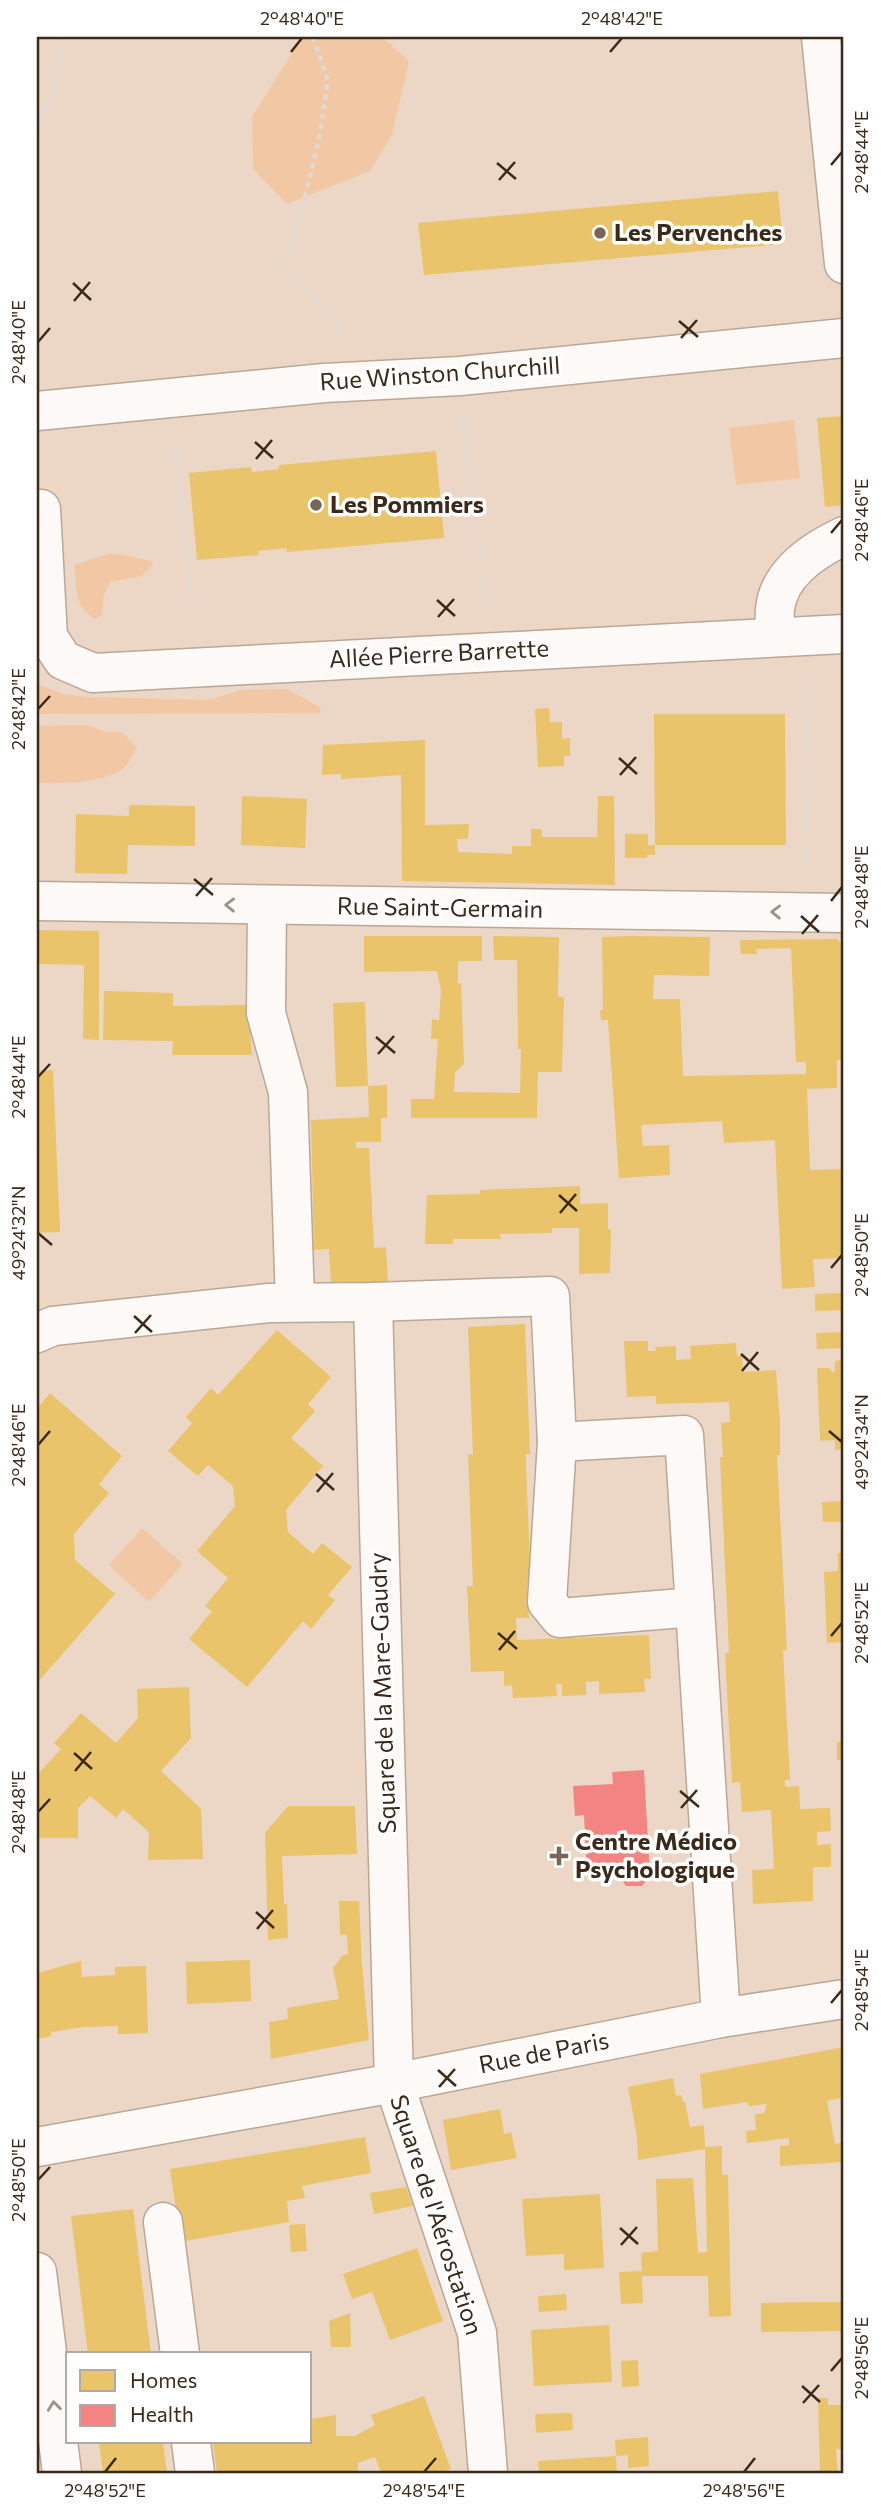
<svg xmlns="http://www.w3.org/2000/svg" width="881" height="2510" font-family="Commissioner,sans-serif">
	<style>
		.green { fill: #f2c8a4 }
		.homes { fill: #e9c46a }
		.health { fill: #f28482 }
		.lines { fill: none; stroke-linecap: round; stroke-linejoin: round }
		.minor-casing { stroke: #b9a798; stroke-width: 41 }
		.path { stroke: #e0dad4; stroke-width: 4.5; stroke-dasharray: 5 5; stroke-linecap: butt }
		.minor { stroke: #fcf9f6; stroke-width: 38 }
		.oneway { stroke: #9c9288 }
		.ticks { fill: none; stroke: #3b2a1a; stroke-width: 2.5 }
		.poi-dot { fill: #796756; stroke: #fff; stroke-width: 2.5 }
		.labels { text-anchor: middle; stroke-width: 7; stroke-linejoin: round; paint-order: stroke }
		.poi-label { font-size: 24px; font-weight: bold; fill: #3b2a1a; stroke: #fff; text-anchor: start }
		.street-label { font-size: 24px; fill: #3b2a1a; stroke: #fff }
		.neatline { fill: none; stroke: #3b2a1a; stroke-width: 2.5 }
		.ticks-label { font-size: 18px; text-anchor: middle; fill: #3b2a1a }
	</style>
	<rect width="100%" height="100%" fill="#ecd7c6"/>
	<g class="green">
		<polygon points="302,37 382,37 409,61 392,135 370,171 287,204 253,169 252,117"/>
		<polygon points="794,420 800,478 736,485 729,428"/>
		<path d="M108 554 125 555 151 561 153 565 142 576 110 582 104 595 102 615 96 619C73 607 77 588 74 565Z"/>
		<polygon points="37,684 63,694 86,697 209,700 241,690 288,689 321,708 320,713 37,714"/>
		<path d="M86 725 107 732H122L137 748C133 754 130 761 125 767 110 783 57 784 37 783V726Z"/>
		<polygon points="142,1528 183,1564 149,1602 109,1565"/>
	</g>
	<g class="homes">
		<polygon points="778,191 783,244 424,275 418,223"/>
		<polygon points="844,416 844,505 825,507 817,418"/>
		<polygon points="436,451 444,538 287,552 286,548 258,551 259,555 197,560 189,473 251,467 252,472 279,469 279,465"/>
		<polygon points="549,708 550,722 562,722 562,739 570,738 570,756 564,756 564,766 538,767 535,709"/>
		<polygon points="654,714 785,714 786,845 655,845"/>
		<polygon points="425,740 425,825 469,824 468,839 457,839 458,852 512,854 512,846 531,846 531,829 542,829 542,837 597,837 598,796 614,796 615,885 402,881 401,775 341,779 341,774 322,775 323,745"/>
		<polygon points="242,796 307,799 305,848 241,845"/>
		<polygon points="129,805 195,806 195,846 128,845 127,874 75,873 76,814 129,816"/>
		<polygon points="625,834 648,834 648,845 655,845 655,855 647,855 647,858 625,858"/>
		<polygon points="37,930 99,931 99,1040 83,1039 84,965 37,964"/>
		<polygon points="364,936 482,936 482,961 458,961 458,984 461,983 464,1064 455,1072 454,1092 520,1093 521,1049 518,1049 517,960 494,960 493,936 559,937 558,997 564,997 562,1072 538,1072 537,1118 411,1118 411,1099 434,1099 438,1039 431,1039 432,1019 439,1020 441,991 437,971 364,972"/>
		<polygon points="630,936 710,937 709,976 654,975 653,999 680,999 683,1076 806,1074 806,1062 796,1062 791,948 756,949 757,954 741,954 740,940 837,939 844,946 844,1060 837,1060 837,1088 807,1089 810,1170 844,1169 844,1258 813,1259 815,1287 782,1289 775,1140 724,1143 722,1121 641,1125 643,1146 669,1145 670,1175 619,1178 608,1020 601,1020 600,1010 603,1010 602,937"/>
		<polygon points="104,991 173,993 173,1006 248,1005 252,1055 172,1055 173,1041 103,1040"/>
		<polygon points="365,1002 368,1086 336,1087 333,1003"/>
		<polygon points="53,1070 60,1232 37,1233 37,1071"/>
		<polygon points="387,1085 387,1118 381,1118 381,1142 356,1142 356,1148 369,1148 374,1248 386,1247 388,1283 331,1283 329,1249 314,1250 311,1120 369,1117 368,1086"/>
		<polygon points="580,1186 580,1204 608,1203 608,1229 611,1230 610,1273 579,1274 579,1228 552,1228 552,1233 500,1234 501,1239 453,1239 453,1244 425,1244 427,1195 480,1194 480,1190"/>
		<polygon points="844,1293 844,1310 815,1311 815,1294"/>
		<polygon points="525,1324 530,1454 526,1454 526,1467 531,1584 527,1584 529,1618 516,1618 517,1640 649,1635 651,1679 644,1679 645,1692 599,1694 599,1681 586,1682 586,1695 562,1696 562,1684 556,1684 557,1696 513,1698 512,1685 504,1686 504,1671 471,1672 467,1586 473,1586 468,1454 473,1455 468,1327"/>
		<polygon points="277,1330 331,1377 308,1404 315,1411 291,1438 323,1466 286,1510 288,1532 313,1554 322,1543 352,1567 328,1595 335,1600 311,1629 303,1621 247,1687 189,1639 212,1611 205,1606 228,1578 197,1551 235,1506 233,1486 208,1465 198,1476 168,1451 192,1423 186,1417 211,1388 218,1395"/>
		<polygon points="844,1332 844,1348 817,1349 816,1333"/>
		<polygon points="624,1341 648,1341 648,1351 656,1351 655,1347 676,1346 676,1360 691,1359 690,1346 736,1343 737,1356 742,1355 743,1372 776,1370 780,1422 780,1455 777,1455 787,1650 783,1650 790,1780 785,1780 785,1787 799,1786 800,1809 830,1808 831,1831 817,1832 817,1845 831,1844 831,1867 813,1867 813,1901 753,1904 752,1870 774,1869 771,1810 742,1812 740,1782 732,1783 725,1653 729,1653 720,1457 723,1457 721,1423 730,1422 729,1402 656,1404 656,1396 627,1397"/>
		<polygon points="844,1360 844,1449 835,1450 835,1440 820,1441 817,1368 830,1368 831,1371 835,1372 835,1361"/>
		<polygon points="50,1393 122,1456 99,1484 109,1493 74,1534 75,1560 115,1594 37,1683 37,1409"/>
		<polygon points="844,1501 844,1522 823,1522 822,1502"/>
		<polygon points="838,1553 844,1553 844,1642 827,1643 824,1572 838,1571"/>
		<polygon points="189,1687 191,1738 161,1771 201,1809 203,1859 148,1860 149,1832 123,1809 116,1818 90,1796 78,1808 78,1838 37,1838 37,1775 61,1749 54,1743 81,1713 116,1743 138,1718 137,1689"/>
		<polygon points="844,1741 844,1760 837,1760 837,1742"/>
		<polygon points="288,1806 355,1806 357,1854 282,1856 284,1904 287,1904 288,1938 268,1940 265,1833"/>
		<polygon points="339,1901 359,1901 362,1965 369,2040 271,2059 269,2022 288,2019 287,2008 339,1999 333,1968 342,1956 348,1954 347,1935 340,1935"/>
		<polygon points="250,1960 251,2001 187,2004 186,1962"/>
		<polygon points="81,1961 82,1977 115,1975 115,1967 146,1966 148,2033 118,2034 118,2026 84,2027 51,2032 51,2036 37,2039 37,1973"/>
		<polygon points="844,2047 844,2097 827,2101 835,2144 844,2142 844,2162 780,2166 780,2146 789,2145 789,2138 747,2143 746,2131 756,2130 755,2114 764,2113 767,2104 749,2106 747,2102 703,2109 700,2074"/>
		<polygon points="673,2078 676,2096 681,2095 683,2102 685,2102 690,2127 704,2125 705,2147 722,2146 722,2175 728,2175 731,2316 709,2317 708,2276 642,2276 643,2303 621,2304 619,2272 642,2271 641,2253 658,2251 656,2179 693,2178 698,2253 707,2252 705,2149 638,2160 637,2137 628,2087"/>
		<polygon points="500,2109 504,2134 511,2132 517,2158 451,2170 443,2120"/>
		<polygon points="365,2137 371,2173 302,2186 305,2198 287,2201 289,2222 181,2242 170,2169"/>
		<polygon points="406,2187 413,2206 374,2214 370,2193"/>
		<polygon points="600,2194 604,2268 564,2270 564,2254 526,2256 522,2199"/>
		<polygon points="133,2209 151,2354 88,2354 71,2216"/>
		<polygon points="305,2224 307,2251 291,2252 289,2225"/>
		<polygon points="417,2248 443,2321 390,2340 372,2292 352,2299 343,2274"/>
		<polygon points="566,2294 567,2310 539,2312 538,2296"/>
		<polygon points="816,2302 844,2302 844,2331 761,2332 761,2303"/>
		<polygon points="350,2313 351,2347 331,2347 329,2321"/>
		<polygon points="609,2325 612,2382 534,2386 531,2330"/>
		<polygon points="638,2360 639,2386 622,2387 621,2361"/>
		<polygon points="424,2396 451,2469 441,2473 381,2473 375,2457 358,2463 358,2473 217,2473 213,2442 310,2442 310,2419 336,2415 336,2436 355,2436 375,2425 371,2415"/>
		<polygon points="818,2398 828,2398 828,2405 844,2405 844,2449 836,2449 838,2473 820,2473"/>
		<polygon points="572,2413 573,2430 536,2433 535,2414"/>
		<polygon points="648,2437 649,2466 628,2468 628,2455 616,2456 615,2440"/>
		<polygon points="99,2442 163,2442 167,2473 103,2473"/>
		<polygon points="616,2456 617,2473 539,2473 538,2461"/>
	</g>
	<polygon class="health" points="644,1770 650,1877 647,1877 647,1880 642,1886 626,1886 620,1878 616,1879 616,1872 587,1873 584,1815 575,1816 573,1786 613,1784 612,1772"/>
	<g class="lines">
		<g class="minor-casing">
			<g id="minor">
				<polyline points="821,37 844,264"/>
				<polyline points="37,411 324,383 460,376 844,338"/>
				<polyline points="37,637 48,637 41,509"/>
				<polyline points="48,637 63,660 93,673 844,634"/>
				<path d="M775 637C775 628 774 618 775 609 779 572 814 550 844 536"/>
				<polyline points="37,901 844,913"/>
				<polyline points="267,905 266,1013 288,1092 295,1302"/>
				<polyline points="373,1302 394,2083 477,2333 488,2473"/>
				<polyline points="37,1333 53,1326 269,1303 373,1302 550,1296 557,1442 684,1435 721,2018"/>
				<polyline points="557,1442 547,1602 560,1618 695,1607"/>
				<polyline points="37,2147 394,2083 721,2018 844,1999"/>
				<polyline points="163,2222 180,2354"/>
				<polyline points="37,2272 62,2473"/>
				<polyline points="191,2442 195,2473"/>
			</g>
		</g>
		<g class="path">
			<polyline points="313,37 328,81 319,139 287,270 336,320 338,342"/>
			<polyline points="37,130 51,97 64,37"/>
			<polyline points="463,416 488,615"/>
			<polyline points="174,437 193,616"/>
			<polyline points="805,872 808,675"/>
		</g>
		<use href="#minor" class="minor"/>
	</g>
	<defs><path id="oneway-chevron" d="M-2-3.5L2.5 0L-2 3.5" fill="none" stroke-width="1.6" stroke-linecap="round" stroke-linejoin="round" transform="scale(1.75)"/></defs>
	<g class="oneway">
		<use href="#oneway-chevron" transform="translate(230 905) rotate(-179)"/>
		<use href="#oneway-chevron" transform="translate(776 912) rotate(-179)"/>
		<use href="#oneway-chevron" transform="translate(54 2406) rotate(-97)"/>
	</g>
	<path class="ticks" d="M291 52 302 38M610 52 622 38M497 163 516 179M831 165 842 152M499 180 515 162M73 283 91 300M74 301 90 282M679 321 698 337M681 338 697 320M38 342 50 328M255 442 273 458M256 459 272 440M831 533 842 520M437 600 455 616M438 617 454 599M38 709 50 696M619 758 637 774M620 775 636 757M194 879 213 895M196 896 212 878M831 901 842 887M801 916 819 932M802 934 818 915M376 1037 395 1053M378 1054 394 1036M38 1077 50 1064M559 1195 577 1211M560 1213 576 1194M38 1233 52 1245M831 1268 842 1255M134 1316 152 1332M135 1333 151 1315M741 1354 759 1370M742 1371 758 1352M829 1431 842 1442M38 1445 50 1431M316 1474 334 1490M317 1492 333 1473M498 1633 517 1649M831 1636 842 1623M499 1650 515 1631M74 1753 92 1769M75 1771 91 1752M680 1791 699 1807M681 1808 697 1790M38 1812 50 1799M256 1912 274 1928M257 1929 273 1910M831 2003 842 1990M438 2070 456 2086M439 2087 455 2069M38 2180 50 2167M620 2228 638 2244M621 2245 637 2227M831 2371 842 2358M802 2386 820 2402M803 2403 819 2385M105 2472 116 2458M424 2472 436 2458M744 2472 755 2458"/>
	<g class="poi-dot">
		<circle cx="600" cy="233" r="7"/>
		<circle cx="316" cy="505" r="7"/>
		<path d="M555.5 1845.5h7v7h7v7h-7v7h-7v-7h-7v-7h7z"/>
	</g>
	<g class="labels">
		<g class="poi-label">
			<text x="614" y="241">Les Pervenches</text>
			<text x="330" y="513">Les Pommiers</text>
			<text x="575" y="1850">Centre Médico<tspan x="575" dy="28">Psychologique</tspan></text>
		</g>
		<g class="street-label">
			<text transform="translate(440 374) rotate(-4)" y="8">Rue Winston Churchill</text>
			<text transform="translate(439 654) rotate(-3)" y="8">Allée Pierre Barrette</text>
			<text transform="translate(440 908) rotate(1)" y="8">Rue Saint-Germain</text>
			<text transform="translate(383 1693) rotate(-92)" y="8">Square de la Mare-Gaudry</text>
			<text transform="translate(544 2053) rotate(-11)" y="8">Rue de Paris</text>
			<text transform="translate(436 2215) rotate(72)" y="8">Square de l'Aérostation</text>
		</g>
	</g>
	<rect width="881" height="2510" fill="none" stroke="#ffffff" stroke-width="77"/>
	<rect x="66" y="2352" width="245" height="91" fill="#ffffff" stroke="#b1aaa3" stroke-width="2"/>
	<rect x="80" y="2370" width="35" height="21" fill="#e9c46a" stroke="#b1aaa3" stroke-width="2"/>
	<text x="130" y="2388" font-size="21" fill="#3b2a1a">Homes</text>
	<rect x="80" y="2405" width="35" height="21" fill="#f28482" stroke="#b1aaa3" stroke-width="2"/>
	<text x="130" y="2422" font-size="21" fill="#3b2a1a">Health</text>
	<rect x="38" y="38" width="804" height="2434" class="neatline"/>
	<g class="ticks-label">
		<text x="302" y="25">2°48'40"E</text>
		<text x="622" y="25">2°48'42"E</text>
		<text transform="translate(862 152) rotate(-90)" y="6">2°48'44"E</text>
		<text transform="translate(19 342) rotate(-90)" y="6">2°48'40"E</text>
		<text transform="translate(862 520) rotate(-90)" y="6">2°48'46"E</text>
		<text transform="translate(19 709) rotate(-90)" y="6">2°48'42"E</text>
		<text transform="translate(862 887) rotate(-90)" y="6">2°48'48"E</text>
		<text transform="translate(19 1077) rotate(-90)" y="6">2°48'44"E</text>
		<text transform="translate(19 1233) rotate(-90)" y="6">49°24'32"N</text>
		<text transform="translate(862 1255) rotate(-90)" y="6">2°48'50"E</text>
		<text transform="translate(862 1442) rotate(-90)" y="6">49°24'34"N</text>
		<text transform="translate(19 1445) rotate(-90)" y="6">2°48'46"E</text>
		<text transform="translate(862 1623) rotate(-90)" y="6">2°48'52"E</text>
		<text transform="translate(19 1812) rotate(-90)" y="6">2°48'48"E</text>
		<text transform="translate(862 1990) rotate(-90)" y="6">2°48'54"E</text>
		<text transform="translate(19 2180) rotate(-90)" y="6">2°48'50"E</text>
		<text transform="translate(862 2358) rotate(-90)" y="6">2°48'56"E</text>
		<text x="105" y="2497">2°48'52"E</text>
		<text x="424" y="2497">2°48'54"E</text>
		<text x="744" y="2497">2°48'56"E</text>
	</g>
</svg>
